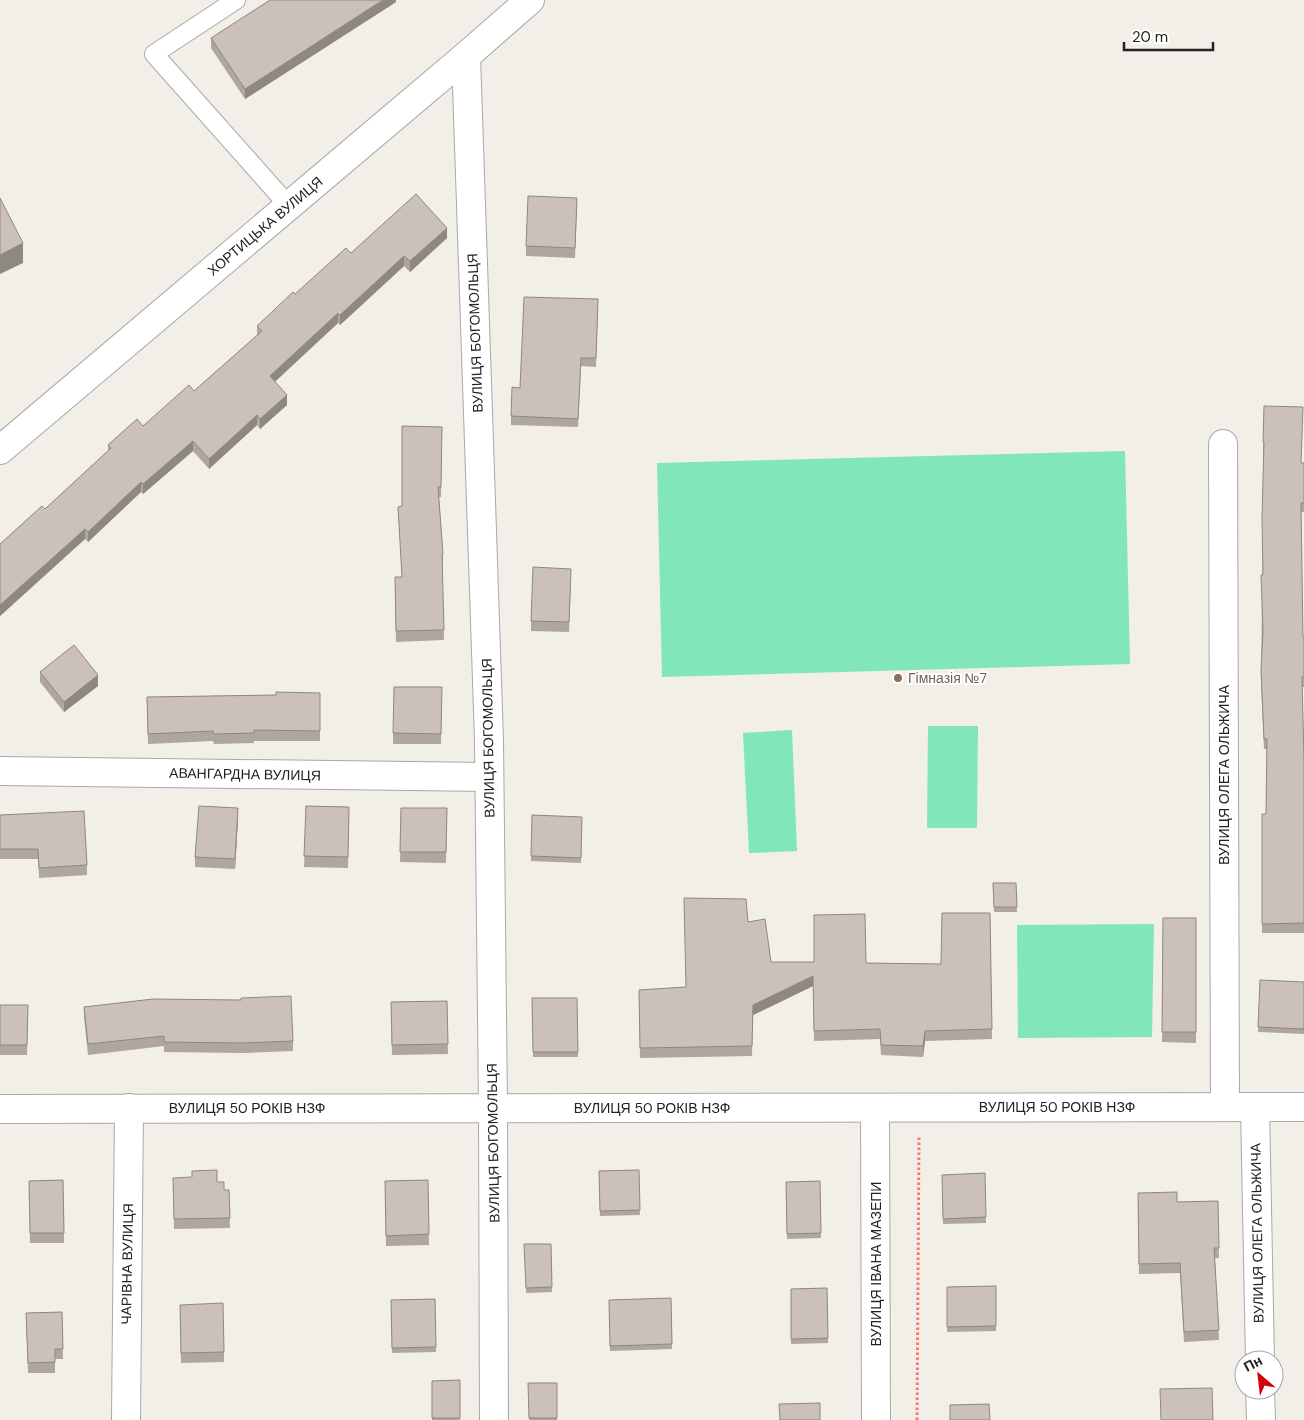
<svg xmlns="http://www.w3.org/2000/svg" width="1304" height="1420" font-family="'DM Sans',sans-serif">
	<style>
		.pitch { fill: #81e6ba }
		.lines { fill: none; stroke-linecap: round; stroke-linejoin: round }
		.lane-casing { stroke: #a9a9a9; stroke-width: 20 }
		.street-casing { stroke: #a9a9a9; stroke-width: 30 }
		.path { stroke: #ff746c; stroke-width: 3; stroke-dasharray: 2.5 2.5; stroke-linecap: butt }
		.lane { stroke: #fff; stroke-width: 18 }
		.street { stroke: #fff; stroke-width: 28 }
		.wall { fill: #afa6a0 }
		.shaded-wall { fill: #8e8782 }
		.building { fill: #cbc1ba; stroke: #8e8782 }
		.education-dot { fill: #8d6e63; stroke: #fff; stroke-width: 2 }
		.labels { text-anchor: middle; stroke-width: 4; stroke-linejoin: round; paint-order: stroke }
		.street-label { font-size: 14px; fill: #222; stroke: #fff }
		.education-label { font-size: 14px; fill: #785e54; stroke: #fff; text-anchor: start }
	</style>
	<rect width="100%" height="100%" fill="#f2eee8"/>
	<g class="pitch">
		<polygon points="1125,451 1130,664 662,677 657,463"/>
		<polygon points="928,726 978,726 977,828 927,828"/>
		<polygon points="792,730 797,851 749,853 743,733"/>
		<polygon points="1154,924 1152,1037 1018,1038 1017,925"/>
	</g>
	<g class="lines">
		<g class="lane-casing">
			<polyline id="lane" points="236,0 154,54 289,206"/>
		</g>
		<g class="street-casing">
			<g id="street">
				<polyline points="466,56 489,740 493,1108 494,1420"/>
				<polyline points="1223,444 1225,1107"/>
				<polyline points="0,450 466,56 530,0"/>
				<polyline points="0,771 489,777"/>
				<polyline points="1255,1107 1260,1360"/>
				<polyline points="875,1108 876,1420"/>
				<polyline points="0,1109 1304,1107"/>
				<polyline points="1260,1390 1261,1420"/>
				<polyline points="126,1420 129,1108"/>
			</g>
		</g>
		<polyline class="path" points="917,1420 919,1136"/>
		<use href="#lane" class="lane"/>
		<use href="#street" class="street"/>
	</g>
	<g class="wall">
		<polygon points="396,0 396,2 245,99 211,48 211,38"/>
		<polygon points="577,208 575,258 526,256 526,246"/>
		<polygon points="447,238 410,272 404,266 340,325 338,323 275,382 287,405 260,429 257,425 209,469 193,451 143,494 141,492 88,542 85,539 0,616 45,509 108,451 108,445 143,426 194,391 257,335 257,326 295,294 351,253"/>
		<polygon points="598,308 596,367 581,366 578,427 511,425 511,416 520,388"/>
		<polygon points="442,427 441,497 439,497 443,554 443,564 442,564 444,640 396,642 395,587 402,577 398,507 402,506"/>
		<polygon points="1263,442 1302,463 1304,463 1304,512 1301,512 1303,637 1304,637 1304,687 1302,687 1304,759 1304,933 1262,933 1262,814 1266,814 1267,749 1264,749 1261,680 1264,452 1263,452"/>
		<polygon points="571,579 569,632 531,631 531,621"/>
		<polygon points="40,672 98,686 64,712 40,682"/>
		<polygon points="442,687 441,744 393,744 393,733"/>
		<polygon points="320,693 320,741 254,741 254,743 214,744 213,741 148,744 147,697 276,695"/>
		<polygon points="306,806 349,807 348,868 304,867"/>
		<polygon points="401,808 447,808 446,863 400,862"/>
		<polygon points="0,815 87,865 87,875 39,878 38,859 0,859"/>
		<polygon points="532,815 582,817 581,863 531,861"/>
		<polygon points="238,818 235,869 195,867 195,857"/>
		<polygon points="993,883 1016,883 1017,912 994,912"/>
		<polygon points="990,913 992,1039 925,1041 923,1057 881,1055 880,1039 814,1041 813,986 753,1015 752,1056 640,1058 639,990 686,987 748,922 771,962 941,964"/>
		<polygon points="1163,918 1196,918 1196,1043 1162,1042"/>
		<polygon points="1260,980 1304,982 1304,1034 1258,1032"/>
		<polygon points="532,998 577,998 578,1057 533,1057"/>
		<polygon points="447,1001 448,1054 392,1055 391,1002"/>
		<polygon points="0,1005 28,1005 27,1055 0,1055"/>
		<polygon points="84,1007 293,1041 293,1051 243,1053 164,1052 164,1046 88,1055 84,1017"/>
		<polygon points="639,1170 640,1215 600,1216 599,1171"/>
		<polygon points="985,1173 986,1223 943,1224 942,1175"/>
		<polygon points="173,1178 217,1182 224,1190 229,1190 230,1228 174,1229"/>
		<polygon points="63,1180 64,1243 30,1243 29,1181"/>
		<polygon points="428,1180 429,1245 386,1246 385,1181"/>
		<polygon points="820,1181 821,1238 787,1239 786,1182"/>
		<polygon points="1138,1193 1177,1202 1218,1201 1219,1258 1215,1258 1219,1340 1184,1342 1180,1273 1139,1274"/>
		<polygon points="524,1244 551,1244 552,1292 526,1293"/>
		<polygon points="996,1286 996,1331 947,1332 947,1287"/>
		<polygon points="827,1288 828,1343 791,1344 791,1289"/>
		<polygon points="671,1298 672,1349 610,1351 609,1300"/>
		<polygon points="435,1299 436,1352 392,1353 391,1300"/>
		<polygon points="180,1305 224,1352 224,1362 181,1363"/>
		<polygon points="62,1312 63,1359 55,1359 55,1373 28,1373 26,1313"/>
		<polygon points="460,1380 460,1420 432,1420 432,1381"/>
		<polygon points="528,1383 557,1383 557,1420 529,1420"/>
	</g>
	<g class="shaded-wall">
		<polygon points="383,0 396,0 396,2 245,99 245,89"/>
		<polygon points="447,228 447,238 410,272 410,261"/>
		<polygon points="23,243 23,263 0,274 0,255"/>
		<polygon points="404,256 404,266 340,325 340,315"/>
		<polygon points="338,313 338,323 270,386 270,376"/>
		<polygon points="287,395 287,405 260,429 260,419"/>
		<polygon points="257,415 257,425 209,469 209,459"/>
		<polygon points="193,441 193,451 143,494 143,484"/>
		<polygon points="141,482 141,492 88,542 88,532"/>
		<polygon points="85,529 85,539 0,616 0,605"/>
		<polygon points="98,675 98,686 64,712 64,702"/>
		<polygon points="238,808 238,818 235,869 235,859"/>
		<polygon points="813,976 813,986 753,1015 752,1056 753,1005"/>
		<polygon points="925,1031 925,1041 923,1057 923,1046"/>
	</g>
	<g class="building">
		<polygon points="270,0 383,0 245,89 211,38"/>
		<polygon points="416,194 447,228 410,261 404,256 340,315 338,313 270,376 287,395 260,419 257,415 209,459 193,441 143,484 141,482 88,532 85,529 0,605 0,544 42,506 45,509 111,448 108,445 137,419 143,426 189,385 194,391 262,331 257,326 293,292 295,294 346,248 351,253"/>
		<polygon points="528,196 577,198 575,248 526,246"/>
		<polygon points="0,198 23,243 0,255"/>
		<polygon points="524,297 598,299 596,358 581,358 578,419 511,416 512,387 520,388"/>
		<polygon points="1264,406 1303,407 1301,463 1304,463 1304,503 1301,503 1303,637 1304,637 1304,677 1302,677 1304,759 1304,923 1262,924 1262,814 1266,814 1267,739 1264,739 1261,670 1263,631 1261,575 1263,575 1262,518 1264,442 1263,442"/>
		<polygon points="402,426 442,427 441,487 438,487 443,554 442,554 444,630 396,631 395,577 402,577 398,507 402,506"/>
		<polygon points="533,567 571,569 569,622 531,621"/>
		<polygon points="74,645 98,675 64,702 40,672"/>
		<polygon points="394,687 442,687 441,734 393,733"/>
		<polygon points="276,692 320,693 320,731 254,730 254,733 214,734 213,731 148,734 147,697 276,695"/>
		<polygon points="199,806 238,808 235,859 195,857"/>
		<polygon points="306,806 349,807 348,857 304,856"/>
		<polygon points="401,808 447,808 446,852 400,852"/>
		<polygon points="84,811 87,865 39,868 38,849 0,849 0,815"/>
		<polygon points="532,815 582,817 581,858 531,856"/>
		<polygon points="993,883 1016,883 1017,907 994,907"/>
		<polygon points="684,898 746,899 748,922 765,919 771,962 814,962 814,915 865,914 866,963 941,964 942,913 990,913 992,1029 925,1031 923,1046 881,1045 880,1029 814,1031 813,976 753,1005 752,1046 640,1048 639,990 686,987"/>
		<polygon points="1163,918 1196,918 1196,1032 1162,1032"/>
		<polygon points="1260,980 1304,982 1304,1029 1258,1027"/>
		<polygon points="291,996 293,1041 243,1043 164,1042 164,1036 88,1044 84,1007 153,999 241,1000 241,998"/>
		<polygon points="532,998 577,998 578,1052 533,1052"/>
		<polygon points="447,1001 448,1044 392,1045 391,1002"/>
		<polygon points="0,1005 28,1005 27,1045 0,1045"/>
		<polygon points="217,1170 217,1182 224,1182 224,1190 229,1190 230,1218 174,1219 173,1178 192,1177 192,1171"/>
		<polygon points="639,1170 640,1210 600,1211 599,1171"/>
		<polygon points="985,1173 986,1217 943,1219 942,1175"/>
		<polygon points="63,1180 64,1233 30,1233 29,1181"/>
		<polygon points="428,1180 429,1234 386,1236 385,1181"/>
		<polygon points="820,1181 821,1233 787,1234 786,1182"/>
		<polygon points="1177,1192 1177,1202 1218,1201 1219,1248 1214,1248 1219,1330 1184,1332 1180,1263 1139,1264 1138,1193"/>
		<polygon points="524,1244 551,1244 552,1287 526,1288"/>
		<polygon points="996,1286 996,1326 947,1327 947,1287"/>
		<polygon points="827,1288 828,1338 791,1339 791,1289"/>
		<polygon points="671,1298 672,1344 610,1346 609,1300"/>
		<polygon points="435,1299 436,1347 392,1348 391,1300"/>
		<polygon points="223,1303 224,1352 181,1353 180,1305"/>
		<polygon points="62,1312 63,1349 55,1349 55,1362 28,1363 26,1313"/>
		<polygon points="460,1380 460,1418 432,1418 432,1381"/>
		<polygon points="528,1383 557,1383 557,1418 529,1418"/>
		<polygon points="1212,1388 1213,1420 1161,1420 1160,1389"/>
		<polygon points="820,1403 820,1420 780,1420 779,1404"/>
		<polygon points="989,1404 990,1420 950,1420 950,1405"/>
	</g>
	<circle class="education-dot" cx="898" cy="678" r="5"/>
	<g class="labels">
		<g class="street-label">
			<text transform="translate(265 226) rotate(-40)" y="5">ХОРТИЦЬКА ВУЛИЦЯ</text>
			<text transform="translate(475 333) rotate(-92)" y="5">ВУЛИЦЯ БОГОМОЛЬЦЯ</text>
			<text transform="translate(488 738) rotate(-91)" y="5">ВУЛИЦЯ БОГОМОЛЬЦЯ</text>
			<text transform="translate(245 774) rotate(1)" y="5">АВАНГАРДНА ВУЛИЦЯ</text>
			<text transform="translate(1224 775) rotate(-90)" y="5">ВУЛИЦЯ ОЛЕГА ОЛЬЖИЧА</text>
			<text x="1057" y="1112">ВУЛИЦЯ 50 РОКІВ НЗФ</text>
			<text x="247" y="1113">ВУЛИЦЯ 50 РОКІВ НЗФ</text>
			<text x="652" y="1113">ВУЛИЦЯ 50 РОКІВ НЗФ</text>
			<text transform="translate(493 1143) rotate(-91)" y="5">ВУЛИЦЯ БОГОМОЛЬЦЯ</text>
			<text transform="translate(1257 1233) rotate(-91)" y="5">ВУЛИЦЯ ОЛЕГА ОЛЬЖИЧА</text>
			<text transform="translate(127 1264) rotate(-89)" y="5">ЧАРІВНА ВУЛИЦЯ</text>
			<text transform="translate(876 1264) rotate(-90)" y="5">ВУЛИЦЯ ІВАНА МАЗЕПИ</text>
		</g>
		<g class="education-label">
			<text x="908" y="683">Гімназія №7</text>
		</g>
	</g>
	<g transform="translate(1259 1375) rotate(332)"><circle r="24" fill="#ffffff" stroke="#a7a7a7"/>
	<path d="M0-4L9 19L0 12L-9 19Z" fill="#d3000a"/>
	<text y="-8" font-size="14" font-weight="bold" text-anchor="middle" fill="#222222">Пн</text>
	</g>
	<path d="M1124 42v8h89v-8" fill="none" stroke="#222222" stroke-width="2.5"/>
	<text x="1132" y="42" font-size="15" fill="#222222" stroke="#ffffff" stroke-width="4" paint-order="stroke">20 m</text>
</svg>
